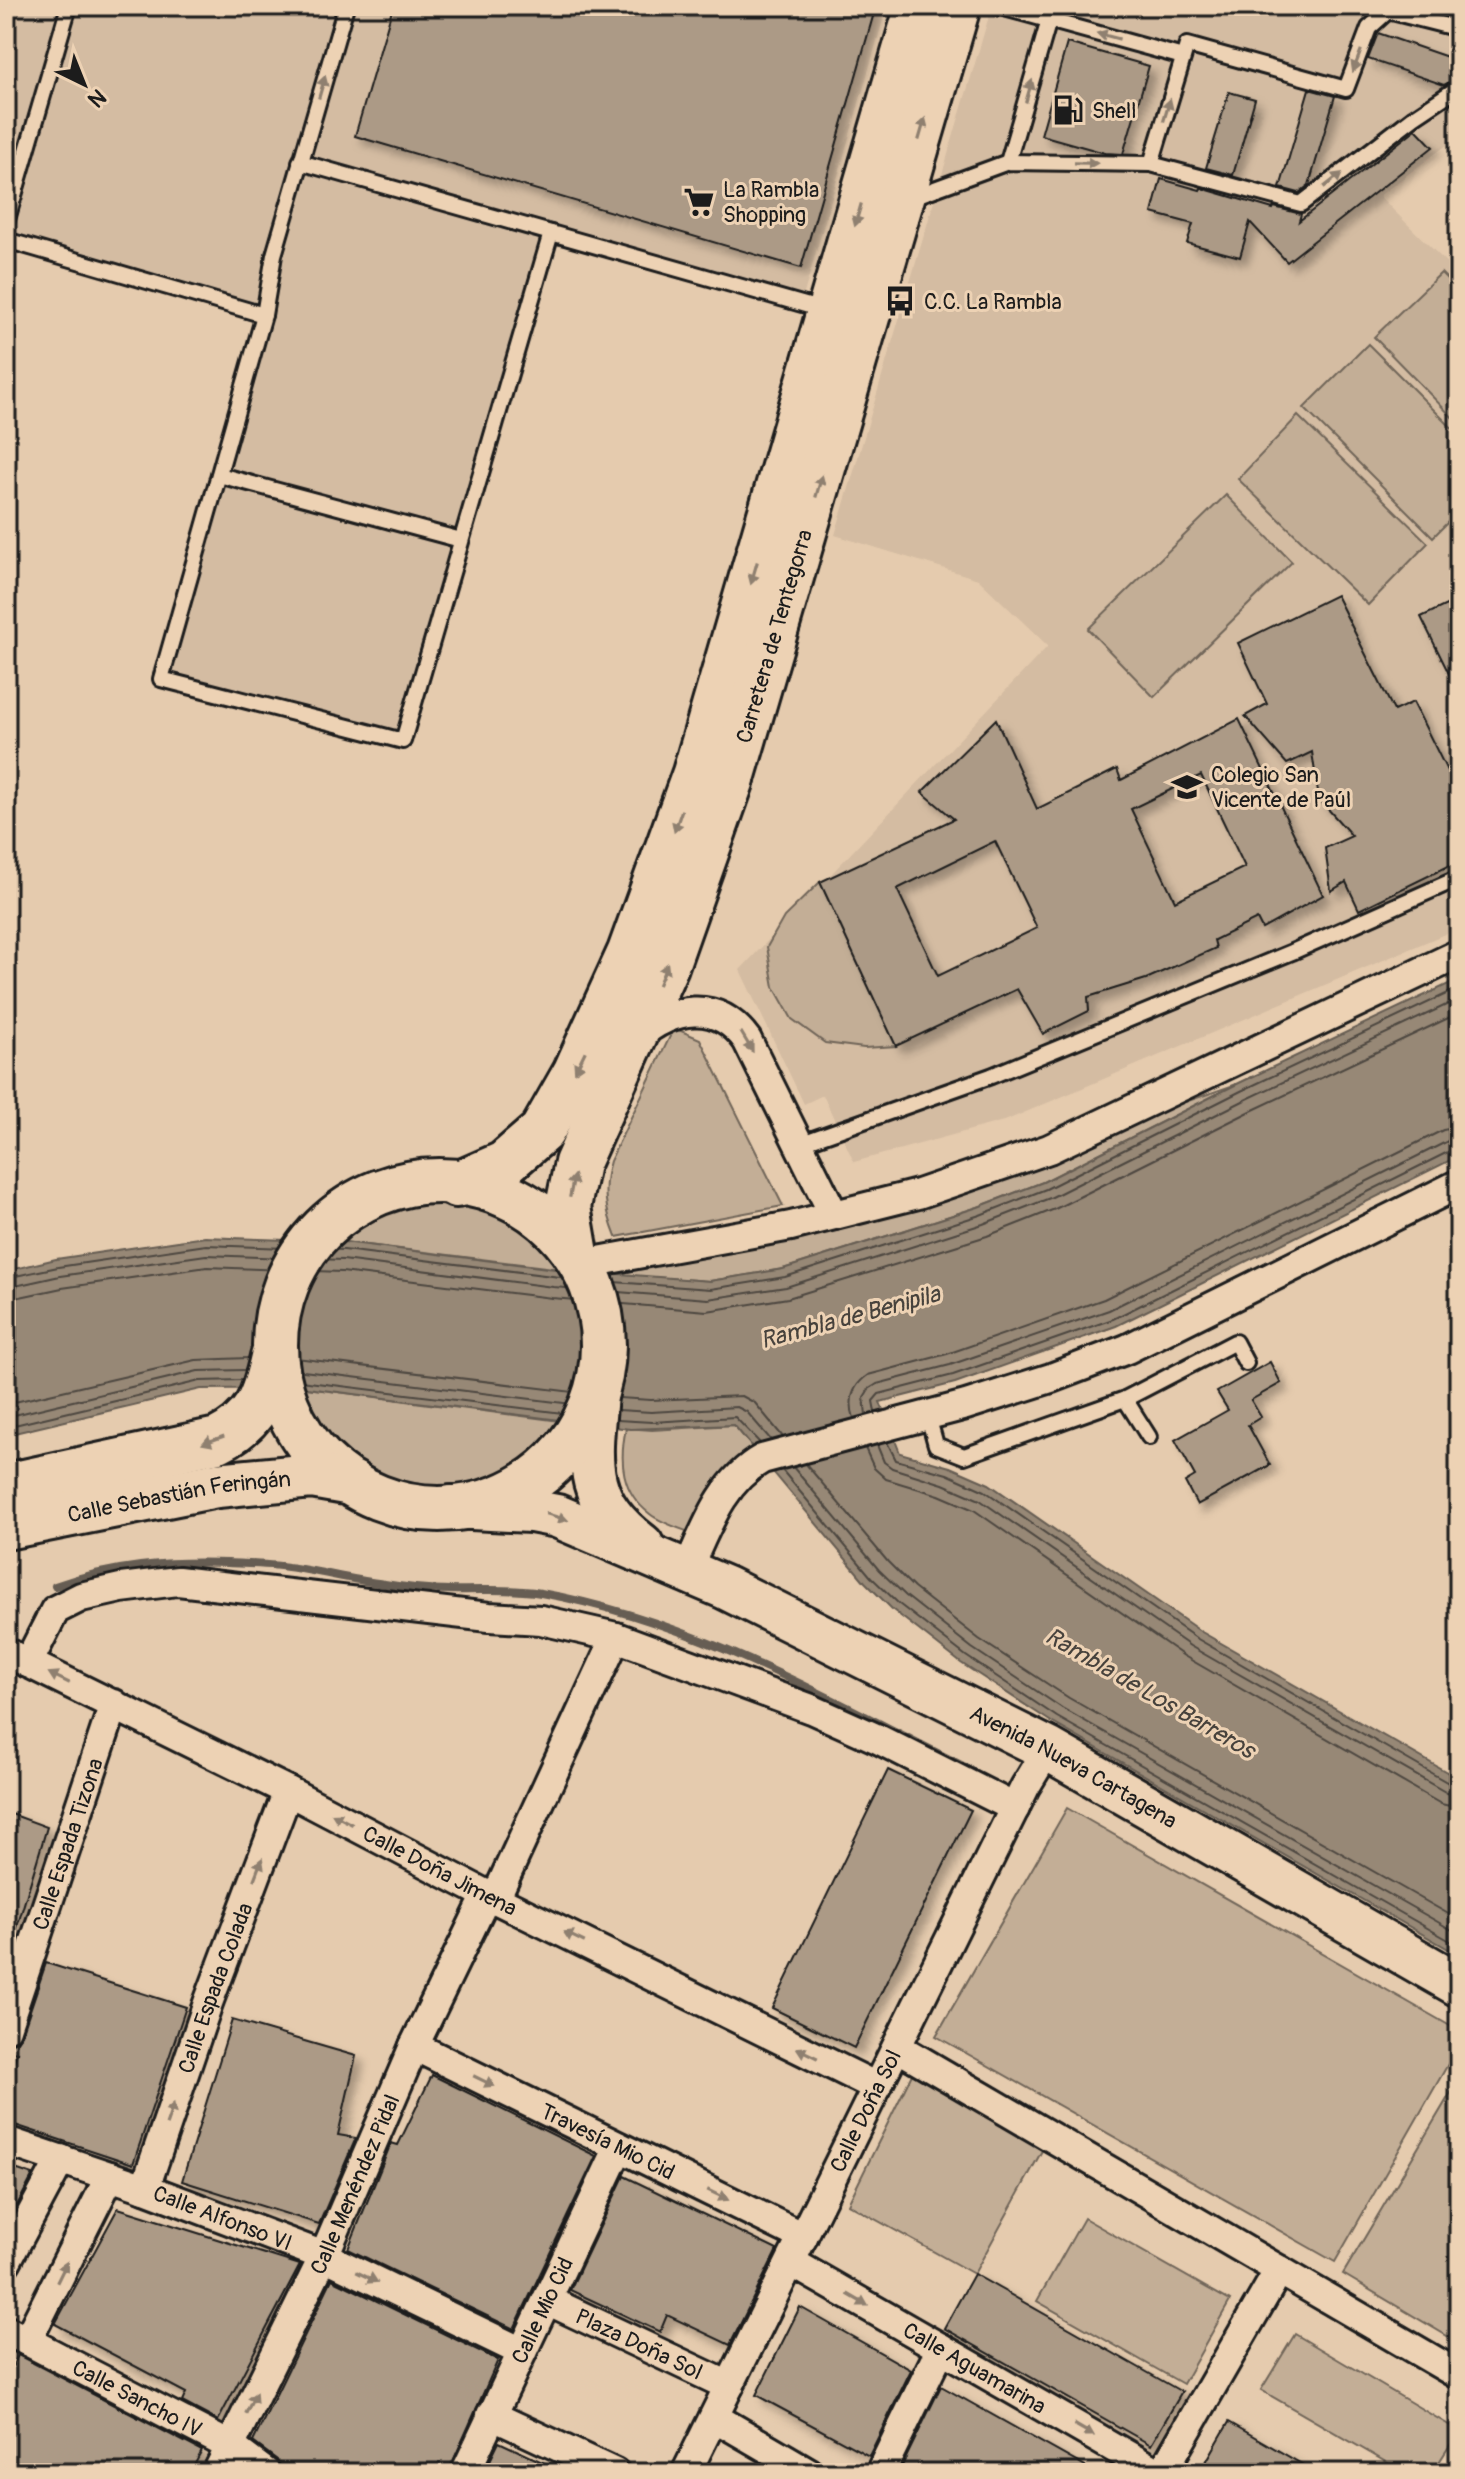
<svg xmlns="http://www.w3.org/2000/svg" width="1465" height="2479" font-family="Pangolin,sans-serif">
	<style>
		.built { fill: #d4bca2 }
		.green { fill: #c3ae96; stroke: #706559; stroke-width: 2 }
		.water { fill: #978876; stroke: #665d52; stroke-width: 2 }
		.lines { fill: none; stroke-linecap: round; stroke-linejoin: round }
		.shore { stroke: #4d4740; stroke-width: 2 }
		.stream { stroke: #665d52; stroke-width: 8 }
		.building { fill: #ac9a86; stroke: #1c1c1c; stroke-width: 2; fill-rule: evenodd; filter: url(#shadow) }
		.lane-casing { stroke: #1c1c1c; stroke-width: 20 }
		.street-casing { stroke: #1c1c1c; stroke-width: 34 }
		.secondary-casing { stroke: #1c1c1c; stroke-width: 48 }
		.primary-casing { stroke: #1c1c1c; stroke-width: 50 }
		.lane { stroke: #edd2b4; stroke-width: 14 }
		.street { stroke: #edd2b4; stroke-width: 28 }
		.secondary { stroke: #edd2b4; stroke-width: 42 }
		.primary { stroke: #edd2b4; stroke-width: 44 }
		.oneway { fill: #8f8070 }
		.labels { text-anchor: middle; stroke-width: 6; stroke-linejoin: round; paint-order: stroke }
		.poi-label { font-size: 22px; fill: #1c1c1c; stroke: #edd2b4; text-anchor: start }
		.street-label { font-size: 22px; fill: #1c1c1c; stroke: #edd2b4 }
		.water-label { font-size: 24px; font-style: italic; fill: #47423c; stroke: #edd2b4 }
	</style>
	<defs>
		<filter id="shadow"><feDropShadow dx="7" dy="7" stdDeviation="4" flood-color="#0004"/></filter>
	</defs>
	<rect width="100%" height="100%" fill="#e5cbae"/>
	<filter id="ink" filterUnits="userSpaceOnUse"><feTurbulence type="fractalNoise" baseFrequency=".0125" numOctaves="2"/><feDisplacementMap in="SourceGraphic" scale="16" xChannelSelector="R" yChannelSelector="G"/><feConvolveMatrix kernelMatrix="1 2 1 2 8 2 1 2 1" color-interpolation-filters="sRGB"/></filter>
	<g filter="url(#ink)">
		<g class="built">
			<polygon points="6,6 887,6 801,304 551,233 403,741 161,679 264,316 6,240"/>
			<polygon points="992,6 1459,6 1459,136 1379,196 1459,275 1459,928 1007,1120 854,1162 823,1095 804,1104 740,970 1048,646 978,579 835,535"/>
		</g>
		<g class="green">
			<polygon points="1441,273 1459,291 1459,424 1374,337"/>
			<polygon points="1368,344 1459,435 1459,511 1433,537 1304,408"/>
			<polygon points="1298,416 1428,543 1368,605 1238,479"/>
			<polygon points="1226,495 1292,562 1154,697 1088,629"/>
			<polygon points="820,882 896,1046 864,1048 825,1043 792,1019 774,987 767,947 784,917"/>
			<path d="M674 1028 700 1039 783 1206 616 1237C605 1210 602 1189 610 1161Z"/>
			<polygon points="1237,1084 1043,1182 978,1207 783,1269 710,1281 621,1275 615,1258 1049,1149"/>
			<path d="M418 1184C464 1185 511 1190 547 1223 562 1236 574 1256 586 1272L344 1242 312 1241C343 1211 375 1190 418 1184Z"/>
			<path d="M280 1388H307L583 1424C564 1454 541 1479 507 1493 496 1498 483 1499 471 1501 460 1503 447 1507 435 1507 419 1508 402 1502 387 1497 335 1479 293 1443 280 1388Z"/>
			<path d="M734 1425 762 1459 702 1537C686 1530 664 1525 650 1514 621 1492 619 1461 626 1428L652 1430Z"/>
			<polygon points="1067,1808 1459,2031 1459,2045 1335,2262 936,2036"/>
			<polygon points="919,2060 1050,2136 974,2274 848,2204"/>
			<polygon points="1459,2079 1459,2343 1343,2274"/>
			<polygon points="1084,2218 1230,2301 1183,2384 1037,2301"/>
			<polygon points="1295,2334 1459,2431 1432,2473 1405,2473 1261,2390"/>
		</g>
		<polygon class="water" points="1459,979 1459,1156 1116,1326 955,1383 880,1402 900,1453 950,1467 989,1484 1200,1631 1459,1779 1459,1955 1053,1723 961,1663 893,1610 865,1582 734,1425 630,1429 307,1388 201,1389 6,1435 6,1271 56,1259 205,1237 344,1242 555,1269 710,1281 783,1269 978,1207 1043,1182 1237,1084"/>
		<g class="lines">
			<g class="shore">
				<polyline points="6,1278 58,1267 206,1245 344,1250 576,1279"/>
				<polyline points="586,1280 711,1289 785,1277 980,1215 1046,1189 1241,1091 1459,988"/>
				<polyline points="6,1288 60,1276 206,1255 343,1260 553,1287 708,1299 786,1287 983,1224 1050,1198 1245,1100 1459,999"/>
				<polyline points="6,1300 62,1288 207,1267 342,1272 552,1298 707,1311 788,1298 987,1236 1055,1209 1251,1111 1459,1013"/>
				<polyline points="296,1358 573,1392"/>
				<polyline points="295,1370 572,1404"/>
				<polyline points="292,1380 571,1414"/>
				<polyline points="619,1398 651,1400 742,1396 755,1403 783,1437"/>
				<polyline points="6,1404 196,1360 248,1358"/>
				<polyline points="618,1410 651,1412 737,1407 747,1412 771,1440"/>
				<polyline points="875,1412 873,1401 879,1394 953,1375 1113,1319 1452,1150 1459,1149"/>
				<polyline points="866,1415 864,1397 869,1389 877,1384 950,1365 1109,1310 1448,1141 1459,1139"/>
				<polyline points="6,1417 198,1371 245,1370"/>
				<path d="M854 1418C848 1400 852 1386 868 1375L947 1354 1104 1299 1443 1130 1459 1127"/>
				<polyline points="617,1420 652,1422 735,1417 760,1443"/>
				<polyline points="6,1427 200,1381 242,1380"/>
				<polyline points="887,1442 896,1460 947,1474 985,1491 1196,1638 1452,1785 1459,1786"/>
				<polyline points="877,1445 884,1462 892,1468 943,1484 980,1500 1190,1646 1447,1793 1459,1796"/>
				<polyline points="865,1448 874,1468 886,1479 939,1495 974,1510 1184,1656 1441,1804 1459,1808"/>
				<polyline points="806,1464 888,1562 914,1588 979,1639 1069,1698 1459,1920"/>
				<polyline points="793,1467 879,1570 906,1596 972,1648 1062,1708 1459,1934"/>
				<polyline points="782,1470 871,1577 899,1604 966,1656 1057,1717 1459,1946"/>
			</g>
			<path class="stream" d="M55 1586C112 1565 168 1561 228 1563 248 1564 269 1564 288 1567 318 1571 348 1579 378 1583 402 1587 426 1590 450 1590 480 1591 511 1588 541 1593 695 1620 833 1701 971 1770"/>
		</g>
		<g class="building">
			<polygon points="393,6 876,6 801,268 355,136"/>
			<polygon points="1378,33 1459,61 1459,77 1444,85 1368,59"/>
			<polygon points="1067,43 1149,66 1123,154 1105,153 1041,135"/>
			<polygon points="1309,89 1335,96 1309,185 1299,193 1280,188"/>
			<polygon points="1229,92 1255,99 1233,175 1206,168"/>
			<polygon points="1416,129 1433,147 1287,262 1250,222 1240,257 1187,243 1193,224 1152,213 1161,179 1200,190 1201,188 1273,209 1274,207 1301,214 1299,221"/>
			<polygon points="1336,595 1394,711 1413,702 1459,795 1459,861 1359,910 1346,882 1331,891 1325,848 1352,836 1319,799 1312,752 1287,764 1245,716 1267,704 1238,643"/>
			<polygon points="1459,599 1459,694 1421,617"/>
			<path d="M996 719 1037 809 1117 769 1121 780 1239 719 1323 895 1262 929 1257 919 1214 940 1216 948 1146 979 1088 997 1089 1011 1043 1034 1017 989 896 1046 820 882 954 819 922 792ZM1201 775 1245 867 1175 901 1131 809ZM995 841 1037 928 938 976 897 889Z"/>
			<polygon points="1270,1362 1281,1383 1251,1400 1261,1417 1248,1425 1270,1465 1197,1505 1185,1482 1195,1476 1175,1440 1228,1410 1217,1392"/>
			<polygon points="888,1770 971,1810 854,2048 772,2008"/>
			<polygon points="6,1812 47,1827 12,1944 6,1944"/>
			<polygon points="46,1963 186,2007 133,2164 6,2122 6,2087 17,2052 6,2050 6,2045 17,2041 22,2034"/>
			<polygon points="232,2020 356,2056 338,2135 356,2138 319,2224 182,2181"/>
			<polygon points="432,2075 596,2156 514,2329 348,2249 391,2143 398,2145"/>
			<polygon points="6,2166 33,2175 6,2226"/>
			<polygon points="624,2176 777,2250 730,2345 667,2315 660,2332 570,2290"/>
			<polygon points="118,2208 300,2265 218,2421 182,2402 186,2393 55,2324"/>
			<polygon points="974,2274 1182,2392 1151,2445 944,2328"/>
			<polygon points="332,2279 498,2360 448,2473 283,2473 277,2460 253,2442"/>
			<polygon points="800,2307 911,2370 869,2456 756,2395"/>
			<polygon points="18,2355 202,2451 190,2473 6,2473 6,2379"/>
			<polygon points="941,2386 1096,2473 899,2472"/>
			<polygon points="1229,2422 1317,2473 1225,2473 1206,2462"/>
			<polygon points="499,2442 566,2473 484,2473"/>
		</g>
		<g class="lines">
			<g class="lane-casing">
				<g id="lane">
					<polyline points="346,6 274,255 264,315 161,679 403,741 551,233"/>
					<polyline points="997,6 1183,57"/>
					<polyline points="300,162 823,310"/>
					<polyline points="1008,162 1049,20"/>
					<polyline points="1151,164 1187,45 1346,89 1369,28 1388,11 1459,29"/>
					<polyline points="910,198 1008,162 1151,164 1301,204 1414,117 1459,87"/>
					<polyline points="6,223 69,6"/>
					<polyline points="6,240 264,315"/>
					<polyline points="219,475 461,540"/>
					<polyline points="799,1144 991,1076 1292,952 1459,878"/>
					<polyline points="1125,1399 1149,1437"/>
					<polyline points="928,1416 936,1445 964,1456 1125,1399 1235,1342 1246,1363"/>
				</g>
			</g>
			<g class="street-casing">
				<g id="street">
					<path d="M637 1037C672 1007 717 998 747 1040L834 1215"/>
					<polyline points="582,1264 791,1226 918,1194 1049,1149 1459,954"/>
					<path d="M687 1570C706 1529 721 1482 762 1459L966 1405 1051 1378 1127 1349 1459 1184"/>
					<path id="s1" d="M6 1652 288 1791 487 1895 877 2087"/>
					<polyline points="28,1663 55,1610 81,1597 121,1588 178,1581 489,1617 541,1620 616,1637 811,1709 878,1739 1015,1808"/>
					<polyline points="495,1899 616,1637"/>
					<path id="s2" d="M6 2028 114 1704"/>
					<path id="s3" d="M414 2046 803 2237"/>
					<polyline points="897,2047 1459,2375"/>
					<path id="s4" d="M6 2141 145 2188 324 2256 522 2352"/>
					<path id="s5" d="M145 2188 208 2003 288 1791"/>
					<polyline points="6,2262 61,2159"/>
					<path id="s6" d="M791 2262 1158 2473"/>
					<path id="s7" d="M547 2300 729 2386"/>
					<path id="s8" d="M6 2330 230 2446 266 2473"/>
					<polyline points="27,2341 110,2176"/>
					<polyline points="491,2415 615,2473"/>
					<polyline points="714,2417 810,2473"/>
					<path id="s9" d="M217 2473 324 2256 414 2046 487 1895"/>
					<path id="s10" d="M465 2473 619 2147"/>
					<path id="s11" d="M686 2473 1025 1787 1048 1749"/>
					<polyline points="880,2473 941,2348"/>
					<polyline points="1162,2473 1279,2270"/>
				</g>
			</g>
			<g class="secondary-casing">
				<g id="secondary">
					<path d="M596 1395C590 1461 582 1500 642 1545"/>
					<path id="s12" d="M452 1507 531 1511 557 1516 726 1588 1048 1749 1459 1985"/>
				</g>
			</g>
			<g class="primary-casing">
				<g id="primary">
					<circle cx="439" cy="1345" r="164"/>
					<polyline points="456,1185 504,1164 542,1131 575,1073 630,952 695,773 918,6"/>
					<path id="s13" d="M576 1254 568 1207 577 1163 666 966 731 782 958 6"/>
					<path d="M6 1486 218 1440C257 1420 264 1397 273 1357"/>
					<path id="s14" d="M6 1527 217 1485 312 1476 352 1483"/>
				</g>
			</g>
			<use href="#lane" class="lane"/>
			<use href="#street" class="street"/>
			<use href="#secondary" class="secondary"/>
			<use href="#primary" class="primary"/>
		</g>
		<defs><path id="oneway-solid" d="M-6-.8H1V-3.2L6.5 0L1 3.2V.8H-6Z" transform="scale(2)"/></defs>
		<g class="oneway">
			<use href="#oneway-solid" transform="translate(1108 36) rotate(-165)"/>
			<use href="#oneway-solid" transform="translate(1357 61) rotate(111)"/>
			<use href="#oneway-solid" transform="translate(322 87) rotate(-74)"/>
			<use href="#oneway-solid" transform="translate(1029 91) rotate(-74)"/>
			<use href="#oneway-solid" transform="translate(1167 110) rotate(-73)"/>
			<use href="#oneway-solid" transform="translate(922 129) rotate(-74)"/>
			<use href="#oneway-solid" transform="translate(1086 163) rotate(1)"/>
			<use href="#oneway-solid" transform="translate(1333 180) rotate(-38)"/>
			<use href="#oneway-solid" transform="translate(858 215) rotate(106)"/>
			<use href="#oneway-solid" transform="translate(819 486) rotate(-74)"/>
			<use href="#oneway-solid" transform="translate(754 573) rotate(106)"/>
			<use href="#oneway-solid" transform="translate(678 821) rotate(109)"/>
			<use href="#oneway-solid" transform="translate(663 974) rotate(-67)"/>
			<use href="#oneway-solid" transform="translate(747 1042) rotate(59)"/>
			<use href="#oneway-solid" transform="translate(580 1062) rotate(116)"/>
			<use href="#oneway-solid" transform="translate(572 1186) rotate(-79)"/>
			<use href="#oneway-solid" transform="translate(213 1440) rotate(160)"/>
			<use href="#oneway-solid" transform="translate(557 1517) rotate(17)"/>
			<use href="#oneway-solid" transform="translate(59 1678) rotate(-154)"/>
			<use href="#oneway-solid" transform="translate(342 1819) rotate(-152)"/>
			<use href="#oneway-solid" transform="translate(258 1869) rotate(-69)"/>
			<use href="#oneway-solid" transform="translate(574 1937) rotate(-154)"/>
			<use href="#oneway-solid" transform="translate(807 2053) rotate(-154)"/>
			<use href="#oneway-solid" transform="translate(484 2081) rotate(26)"/>
			<use href="#oneway-solid" transform="translate(170 2114) rotate(-71)"/>
			<use href="#oneway-solid" transform="translate(718 2195) rotate(26)"/>
			<use href="#oneway-solid" transform="translate(62 2272) rotate(-64)"/>
			<use href="#oneway-solid" transform="translate(367 2277) rotate(26)"/>
			<use href="#oneway-solid" transform="translate(858 2300) rotate(30)"/>
			<use href="#oneway-solid" transform="translate(251 2403) rotate(-64)"/>
			<use href="#oneway-solid" transform="translate(1084 2430) rotate(30)"/>
		</g>
	</g>
	<defs>
		<g id="fuel-bare" transform="scale(2.4)"><path d="M-5.5-6h7V0h2V4h1.3V-2.5L3-4.5l.8-.8L6-3V5H2.5V1h-1V6h-7ZM-4.2-4.7v3.2H.2V-4.7Z" fill="#1c1c1c" stroke="#edd2b4" stroke-width="2.5" paint-order="stroke"/></g>
		<g id="supermarket-bare" transform="scale(2.4)"><path d="M-6-5.5h2.5l.6 2H6L4.5 2H-2.5L-4.4-4H-6ZM-1.5 3.2a1.3 1.3 0 1 0 .1 0ZM3 3.2a1.3 1.3 0 1 0 .1 0Z" fill="#1c1c1c" stroke="#edd2b4" stroke-width="2.5" paint-order="stroke"/></g>
		<g id="bus-bare" transform="scale(2.4)"><path d="M-5-6H5V4H4V6H2V4H-2V6H-4V4H-5ZM-3.5-4V0h7V-4ZM-3.5 1.2v1.5H-2V1.2ZM2 1.2v1.5H3.5V1.2Z" fill="#1c1c1c" stroke="#edd2b4" stroke-width="2.5" paint-order="stroke"/></g>
		<g id="school-bare" transform="scale(2.4)"><path d="M0-5L7-2L0 1L-7-2ZM-4 1L0 2.5L4 1V4Q0 6-4 4Z" fill="#1c1c1c" stroke="#edd2b4" stroke-width="2.5" paint-order="stroke"/></g>
	</defs>
	<g fill-rule="evenodd">
		<use href="#fuel-bare" x="1068" y="110"/>
		<use href="#supermarket-bare" x="699" y="202"/>
		<use href="#bus-bare" x="900" y="301"/>
		<use href="#school-bare" x="1187" y="787"/>
	</g>
	<g class="labels">
		<g class="poi-label">
			<text x="1092" y="118">Shell</text>
			<text x="723" y="197">La Rambla<tspan x="723" dy="25">Shopping</tspan></text>
			<text x="924" y="309">C.C. La Rambla</text>
			<text x="1211" y="782">Colegio San<tspan x="1211" dy="25">Vicente de Paúl</tspan></text>
		</g>
		<g class="street-label">
			<text dy="8" stroke="none"><textPath href="#s13" startOffset="656">Carretera de Tentegorra</textPath></text>
			<text dy="8" stroke="none"><textPath href="#s14" startOffset="176">Calle Sebastián Feringán</textPath></text>
			<text dy="8" stroke="none"><textPath href="#s12" startOffset="680">Avenida Nueva Cartagena</textPath></text>
			<text dy="8" stroke="none"><textPath href="#s2" startOffset="194">Calle Espada Tizona</textPath></text>
			<text dy="8" stroke="none"><textPath href="#s1" startOffset="486">Calle Doña Jimena</textPath></text>
			<text dy="8" stroke="none"><textPath href="#s5" startOffset="212">Calle Espada Colada</textPath></text>
			<text dy="8" stroke="none"><textPath href="#s11" startOffset="404">Calle Doña Sol</textPath></text>
			<text dy="8" stroke="none"><textPath href="#s3" startOffset="216">Travesía Mio Cid</textPath></text>
			<text dy="8" stroke="none"><textPath href="#s9" startOffset="320">Calle Menéndez Pidal</textPath></text>
			<text dy="8" stroke="none"><textPath href="#s4" startOffset="230">Calle Alfonso VI</textPath></text>
			<text dy="8" stroke="none"><textPath href="#s10" startOffset="180">Calle Mio Cid</textPath></text>
			<text dy="8" stroke="none"><textPath href="#s7" startOffset="102">Plaza Doña Sol</textPath></text>
			<text dy="8" stroke="none"><textPath href="#s6" startOffset="212">Calle Aguamarina</textPath></text>
			<text dy="8" stroke="none"><textPath href="#s8" startOffset="148">Calle Sancho IV</textPath></text>
		</g>
		<g class="water-label">
			<text transform="translate(850 1317) rotate(-15)" y="8">Rambla de Benipila</text>
			<text transform="translate(1150 1693) rotate(30)" y="8">Rambla de Los Barreros</text>
		</g>
	</g>
	<rect width="1465" height="2479" fill="none" stroke="#edd2b4" stroke-width="32"/>
	<rect x="16" y="16" width="1433" height="2447" fill="none" stroke="#1c1c1c" stroke-width="3" filter="url(#ink)"/>
	<g transform="translate(84 84) rotate(137)" stroke="#edd2b4" stroke-width="6" paint-order="stroke">
	<path d="M0-6L14 30L0 20L-14 30Z" fill="#1c1c1c"/>
	<text y="-12" font-size="22" font-weight="bold" text-anchor="middle" fill="#1c1c1c">N</text>
	</g>
</svg>
